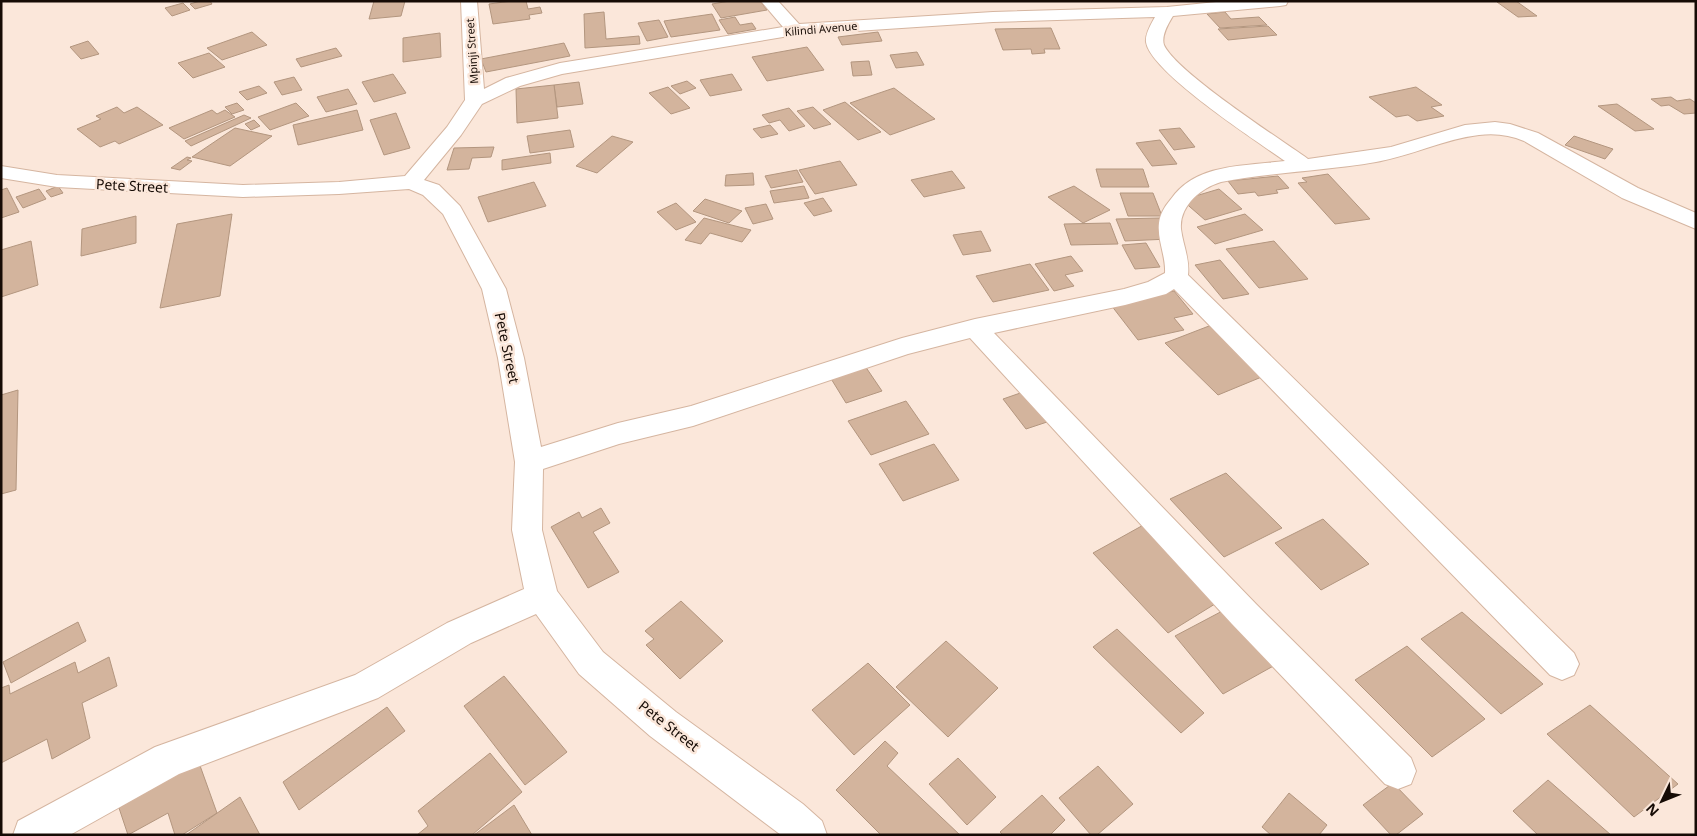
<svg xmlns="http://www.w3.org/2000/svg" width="1697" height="836" font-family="'Noto Sans',sans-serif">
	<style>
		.building { fill: #d3b49d; stroke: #b3967f }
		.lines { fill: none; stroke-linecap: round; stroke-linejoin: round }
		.minor-casing { stroke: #d5b5a0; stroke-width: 2 }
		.minor { fill: #fff; fill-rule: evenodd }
		.labels { text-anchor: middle; stroke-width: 5; stroke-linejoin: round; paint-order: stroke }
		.far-street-label { font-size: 11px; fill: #160b05; stroke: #fbe7da }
		.street-label { font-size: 14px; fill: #160b05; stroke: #fbe7da }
	</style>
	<rect width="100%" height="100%" fill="#fbe7da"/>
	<g class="building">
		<polygon points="200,1 210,1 212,4 195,9 190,4"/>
		<polygon points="374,1 405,1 401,16 369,19"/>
		<polygon points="512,1 526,1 528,9 540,7 542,13 529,15 530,19 493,24 489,4"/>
		<polygon points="730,1 760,1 767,10 721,18 712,4"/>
		<polygon points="1516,1 1537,16 1518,17 1497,2"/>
		<polygon points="183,3 190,10 172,16 165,8"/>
		<polygon points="604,12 606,39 639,36 640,44 585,48 584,14"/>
		<polygon points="1225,12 1231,19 1259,17 1267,25 1220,28 1207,14"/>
		<polygon points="712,14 720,30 671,37 664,21"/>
		<polygon points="735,17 740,25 752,23 756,29 728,34 719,20"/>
		<polygon points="659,20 668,37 647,41 638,23"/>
		<polygon points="1268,26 1277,35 1228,40 1218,29"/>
		<polygon points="1051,28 1060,49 1044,49 1045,53 1032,54 1031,49 1003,50 995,29"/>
		<polygon points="252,32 267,45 222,60 207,48"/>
		<polygon points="878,32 882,41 842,45 838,37"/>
		<polygon points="440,33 441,57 403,62 403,38"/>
		<polygon points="88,41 99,54 81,59 70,47"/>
		<polygon points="564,43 570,56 486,72 481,59"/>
		<polygon points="807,47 824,70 767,81 752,57"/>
		<polygon points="336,48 342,56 301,67 296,59"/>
		<polygon points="917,52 924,65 896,68 890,55"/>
		<polygon points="209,53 225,67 193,78 178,63"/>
		<polygon points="869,61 872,75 853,76 851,62"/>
		<polygon points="393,74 406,93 374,102 362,82"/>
		<polygon points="732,74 742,90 710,96 700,80"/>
		<polygon points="294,77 302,90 282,95 274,82"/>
		<polygon points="687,81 696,88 680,94 671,86"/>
		<polygon points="579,82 583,104 557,107 554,85"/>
		<polygon points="554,85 558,118 517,123 516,89"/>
		<polygon points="259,86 267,93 247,100 239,92"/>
		<polygon points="668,87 690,108 671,114 649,93"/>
		<polygon points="1416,87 1442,105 1431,107 1444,116 1417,121 1408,115 1396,117 1369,97"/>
		<polygon points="894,88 935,119 890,135 850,103"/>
		<polygon points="348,89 357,104 326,112 317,97"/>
		<polygon points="1671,97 1677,101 1690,99 1696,103 1696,113 1684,114 1669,105 1661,106 1651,99"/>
		<polygon points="845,102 881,132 858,140 823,110"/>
		<polygon points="237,103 244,110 232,114 225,107"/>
		<polygon points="296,103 309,116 270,130 258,117"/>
		<polygon points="1617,104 1654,129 1635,131 1598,106"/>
		<polygon points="117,107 124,113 137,107 163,125 119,144 115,141 100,147 77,129 101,119 96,116"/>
		<polygon points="813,107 831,124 814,129 797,111"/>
		<polygon points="789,108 805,126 789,131 780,120 769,123 762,115"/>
		<polygon points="212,110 217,114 225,110 235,117 184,139 169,128"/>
		<polygon points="357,110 363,130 298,145 293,125"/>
		<polygon points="396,113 410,148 384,155 370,120"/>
		<polygon points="244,115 251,118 191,146 185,141"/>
		<polygon points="254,120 260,126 251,130 245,124"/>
		<polygon points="770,125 778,134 761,138 753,129"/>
		<polygon points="235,128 272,136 230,166 192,157"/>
		<polygon points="1180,128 1195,147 1174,150 1159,130"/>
		<polygon points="570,130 574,147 530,153 527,136"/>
		<polygon points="612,136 633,142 597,173 576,166"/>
		<polygon points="1574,136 1613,149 1605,159 1565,145"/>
		<polygon points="1160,140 1177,164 1152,166 1136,143"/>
		<polygon points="494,147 491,157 472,158 469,169 447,170 454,148"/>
		<polygon points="550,153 551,163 502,170 502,160"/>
		<polygon points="187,157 191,158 187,160 192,161 180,170 171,168"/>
		<polygon points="840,161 857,185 815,194 799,170"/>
		<polygon points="1096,169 1143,169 1149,187 1101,187"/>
		<polygon points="797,170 803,182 771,188 765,176"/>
		<polygon points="952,171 965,188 924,197 911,180"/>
		<polygon points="753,173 754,185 725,186 726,175"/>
		<polygon points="1328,174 1370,219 1335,224 1298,183 1307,182 1302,178"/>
		<polygon points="1278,176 1289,188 1276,190 1278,193 1258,196 1255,192 1238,194 1228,181"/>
		<polygon points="534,182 546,206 488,222 478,197"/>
		<polygon points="58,186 63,193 51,197 46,191"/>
		<polygon points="804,186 809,198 774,203 770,191"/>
		<polygon points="1074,186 1110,210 1083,223 1048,197"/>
		<polygon points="7,188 19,212 1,218 1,190"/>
		<polygon points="39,189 46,199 23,208 16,197"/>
		<polygon points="1219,189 1242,209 1205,220 1182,200"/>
		<polygon points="1120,193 1153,193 1162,216 1128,216"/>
		<polygon points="823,198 832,211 814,216 804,203"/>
		<polygon points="705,199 742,211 729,223 693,211"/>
		<polygon points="676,203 696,222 676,230 657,212"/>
		<polygon points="766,204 773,219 753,224 745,208"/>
		<polygon points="232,214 220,296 160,308 177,224"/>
		<polygon points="1245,214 1263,230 1215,244 1197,227"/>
		<polygon points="136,216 136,243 81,256 82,229"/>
		<polygon points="704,218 751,230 742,242 710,233 701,244 685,240"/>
		<polygon points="1159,218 1169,239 1125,241 1116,219"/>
		<polygon points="1110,223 1118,244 1071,245 1064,224"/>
		<polygon points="981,231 991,251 963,255 953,235"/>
		<polygon points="31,241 38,285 1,297 1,250"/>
		<polygon points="1274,241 1308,279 1259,288 1226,249"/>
		<polygon points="1146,243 1160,267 1135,269 1122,245"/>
		<polygon points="1071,256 1083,271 1065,275 1074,286 1054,291 1035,264"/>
		<polygon points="1220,260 1249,294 1223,299 1195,265"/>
		<polygon points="1030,264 1049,290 993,302 976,276"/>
		<polygon points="1174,291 1193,314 1174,318 1184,330 1138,340 1111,305"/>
		<polygon points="1209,326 1264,376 1218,395 1165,343"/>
		<polygon points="865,366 882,391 846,403 830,377"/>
		<polygon points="18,390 16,490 1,494 1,395"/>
		<polygon points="1029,390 1053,420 1026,429 1003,399"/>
		<polygon points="906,401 929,434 871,455 848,421"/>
		<polygon points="934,444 959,480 903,501 879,464"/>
		<polygon points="1226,473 1282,528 1224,557 1170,499"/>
		<polygon points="601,508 610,523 593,532 619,572 588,588 551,527 579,512 582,518"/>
		<polygon points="1323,519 1369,564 1321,590 1275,543"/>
		<polygon points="1147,523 1223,599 1168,633 1093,553"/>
		<polygon points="681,601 723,641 680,679 646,645 654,639 645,631"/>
		<polygon points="1228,608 1277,664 1223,694 1175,636"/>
		<polygon points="1462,612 1543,684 1501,714 1421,639"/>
		<polygon points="78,622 86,641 11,683 3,662"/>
		<polygon points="1117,629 1204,713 1181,733 1093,647"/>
		<polygon points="946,641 998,688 948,737 896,687"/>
		<polygon points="1407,646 1485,719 1432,757 1355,680"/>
		<polygon points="109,657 117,686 82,703 90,738 52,759 47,739 1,763 1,688 9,685 10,694 75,662 78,673"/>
		<polygon points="868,663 910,705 854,755 812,710"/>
		<polygon points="504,676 567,752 525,785 464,706"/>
		<polygon points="1590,705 1678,784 1634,817 1547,734"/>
		<polygon points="387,707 405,731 299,810 283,782"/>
		<polygon points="885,741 898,753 887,766 960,835 881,835 836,790"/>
		<polygon points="490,753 522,792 472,835 417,835 428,826 418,811"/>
		<polygon points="958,758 996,797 967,825 929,784"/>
		<polygon points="198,760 217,813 182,835 175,835 168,813 128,835 119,808"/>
		<polygon points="1098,766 1133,804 1097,835 1091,835 1059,798"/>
		<polygon points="1548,780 1611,835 1538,835 1513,811"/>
		<polygon points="1393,783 1423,814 1396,835 1391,835 1363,805"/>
		<polygon points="1289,793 1327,825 1319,835 1271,835 1262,827"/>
		<polygon points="1042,795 1065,820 1050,835 1003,835 1000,832"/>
		<polygon points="240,797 260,835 186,835"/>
		<polygon points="514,805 532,835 474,835"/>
	</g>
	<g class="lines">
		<g class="minor-casing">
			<path id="minor" d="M461 1H477L484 89 506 78 560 63 783 27 761 1H778L799 24 993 12 1167 7 1226 1H1288L1286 5 1280 6 1173 16C1168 24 1161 36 1164 45 1176 72 1280 139 1308 159L1391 147 1465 125 1495 122 1510 124 1538 133 1638 188 1696 213V229L1622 198 1524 141C1510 135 1495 133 1479 135 1444 139 1411 156 1376 162 1325 171 1272 172 1221 182 1201 188 1179 206 1181 229 1183 245 1190 259 1188 275L1574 653 1579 664 1574 675 1562 680 1550 675 1174 289 1166 294 1125 305 994 333 1256 604 1411 758 1416 771 1411 784 1398 789 1385 784 1232 624 970 338 908 354 693 426 619 444 543 469 542 530 557 591 603 652 676 712 803 804 822 821 827 835H781L650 736 579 674 536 614 471 643 378 698 179 774 70 835H13L18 821 155 747 355 675 447 623 524 589 512 530 515 462 498 358 482 289 443 214 423 195 409 189 339 194 243 197 57 187 1 178V166L57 175 243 185 339 182 405 176 447 127 465 100ZM1155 17C1151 24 1145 34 1146 42 1150 72 1258 142 1285 161 1245 166 1196 163 1171 199 1165 206 1160 214 1159 223 1157 240 1166 256 1165 273L1148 282 1124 289 975 319 902 338 691 406 618 423 541 447 524 358 506 289 460 206 439 185 424 180 461 135 482 104 520 86 562 74 795 35 993 22Z"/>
		</g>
		<use href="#minor" class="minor"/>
	</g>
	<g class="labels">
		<g class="far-street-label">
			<text transform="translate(821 29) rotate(-5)" y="4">Kilindi Avenue</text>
			<text transform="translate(472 51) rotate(-94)" y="4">Mpinji Street</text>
		</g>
		<g class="street-label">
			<text transform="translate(132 186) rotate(3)" y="5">Pete Street</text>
			<text transform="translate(507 348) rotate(78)" y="5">Pete Street</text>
			<text transform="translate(669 726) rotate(38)" y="5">Pete Street</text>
		</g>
	</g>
	<rect width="1697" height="836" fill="none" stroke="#160b05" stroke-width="5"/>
	<g transform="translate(1662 801) rotate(227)" stroke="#fbe7da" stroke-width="4" paint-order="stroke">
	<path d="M0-4L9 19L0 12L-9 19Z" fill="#160b05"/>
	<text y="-8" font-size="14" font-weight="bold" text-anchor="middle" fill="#160b05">N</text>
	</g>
</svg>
